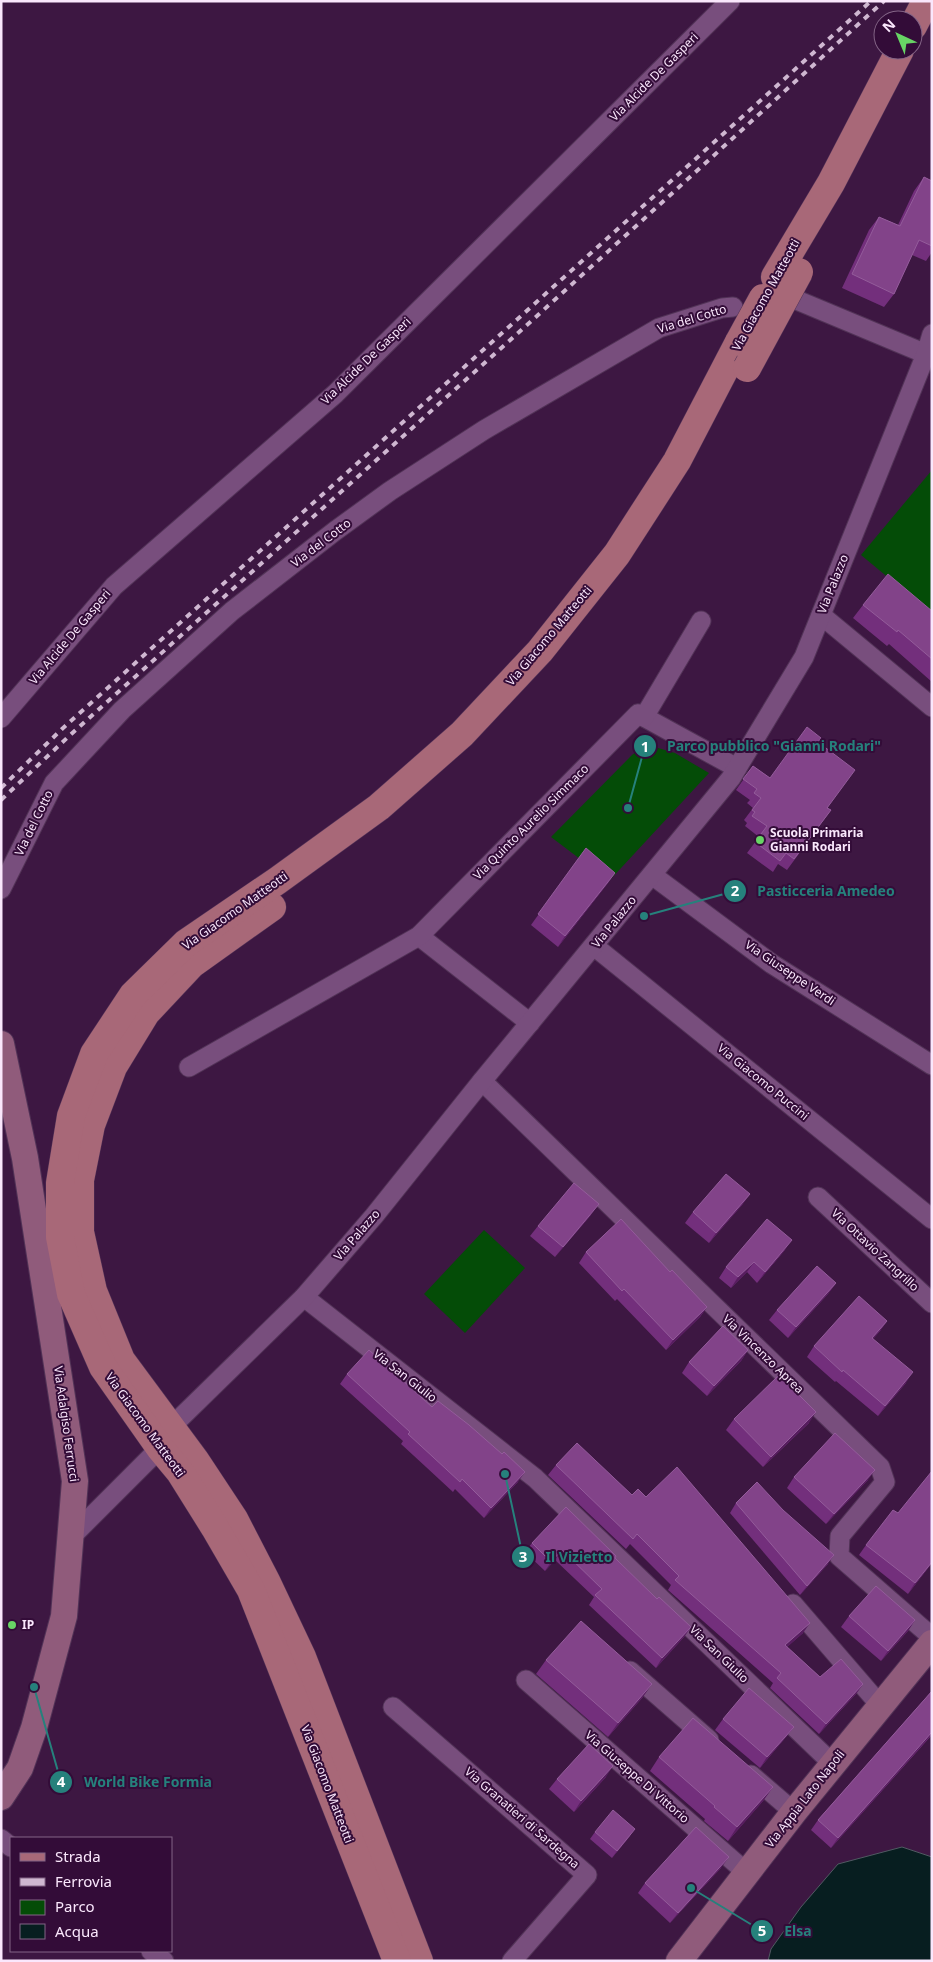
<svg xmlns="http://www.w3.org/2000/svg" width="933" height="1962" font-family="'Noto Sans',sans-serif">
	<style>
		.green { fill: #044c07 }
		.water { fill: #071e20; stroke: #505a62 }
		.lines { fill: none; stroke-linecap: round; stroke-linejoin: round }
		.street-casing { stroke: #523357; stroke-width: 21 }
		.secondary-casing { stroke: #523357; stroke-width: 28 }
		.primary-casing { stroke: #523357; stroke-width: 29 }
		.street { stroke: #784e7d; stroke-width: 19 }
		.secondary { stroke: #905b7b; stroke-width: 26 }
		.primary { stroke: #a86878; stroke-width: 28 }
		.rail { stroke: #cfb7d1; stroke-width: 4; stroke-dasharray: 6 6; stroke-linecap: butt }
		.primary-bridge-casing { stroke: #523357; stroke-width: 29; stroke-linecap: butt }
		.primary-bridge { stroke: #a86878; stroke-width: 28 }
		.wall { fill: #732f7c }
		.shaded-wall { fill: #571d5f }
		.building { fill: #824389; stroke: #945c9b }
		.poi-dot { fill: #68d465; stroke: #330c38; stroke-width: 2 }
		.labels { text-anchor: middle; stroke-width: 4; stroke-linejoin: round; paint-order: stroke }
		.street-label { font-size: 12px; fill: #fae7fc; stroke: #330c38 }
		.poi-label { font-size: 12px; font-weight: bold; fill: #fae7fc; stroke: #330c38; text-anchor: start }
		.leader { fill: none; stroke: #26817c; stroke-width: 2 }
		.callout-dot { fill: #26817c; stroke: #330c38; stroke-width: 2 }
		.mark-label { font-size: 15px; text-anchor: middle; font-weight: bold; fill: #fff }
		.callout-label { font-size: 14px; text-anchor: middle; font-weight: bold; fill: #26817c; stroke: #330c38; stroke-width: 4; stroke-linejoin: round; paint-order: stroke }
	</style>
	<rect width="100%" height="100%" fill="#3d1742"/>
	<g class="green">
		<polygon points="932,470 932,614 861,555"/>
		<polygon points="648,745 675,753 709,773 609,881 551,837 632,755 641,748"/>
		<polygon points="484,1230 525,1268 465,1333 424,1294"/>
	</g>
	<polygon class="water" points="902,1847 932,1857 932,1961 768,1961 771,1949 801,1907 838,1864"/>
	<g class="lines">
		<g class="street-casing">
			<g id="street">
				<polyline points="799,301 926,354"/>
				<polyline points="821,615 932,707"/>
				<polyline points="644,717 737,768"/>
				<polyline points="1,718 114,586 335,394 730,1"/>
				<polyline points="652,875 772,964 932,1065"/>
				<polyline points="1,889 54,783 122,710 232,611 335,531 390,491 484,430 659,328 722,308 733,307"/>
				<polyline points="419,936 530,1023"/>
				<polyline points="594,946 932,1219"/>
				<polyline points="189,1067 419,936 638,714 644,717 701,621"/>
				<polyline points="482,1081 880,1467 885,1482 840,1536 839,1556 932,1637"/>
				<polyline points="818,1197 932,1303"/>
				<polyline points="304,1297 535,1478 833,1764"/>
				<polyline points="170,1428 304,1297 374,1216 482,1081 731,778 804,657 926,354 932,334"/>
				<polyline points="70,1538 160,1448"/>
				<polyline points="793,1604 880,1705"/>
				<polyline points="630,1671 709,1740"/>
				<polyline points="526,1680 747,1873"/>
				<polyline points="393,1707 587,1875 512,1961"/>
				<polyline points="751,1775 794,1812"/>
				<polyline points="1,1839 11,1847"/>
				<polyline points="151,1951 164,1961"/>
			</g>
		</g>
		<g class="secondary-casing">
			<g id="secondary">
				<polyline points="1,1044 25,1158 75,1481 64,1616 34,1728 20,1768 1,1797"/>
				<polyline points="679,1961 794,1812 932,1643"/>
			</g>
		</g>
		<g class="primary-casing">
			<g id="primary">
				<polyline points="913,26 926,1"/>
				<polyline points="775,277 831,183 900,50"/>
				<polyline points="272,907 192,964 146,1013 113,1067 91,1125 80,1180 80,1232 93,1291 121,1360 195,1460 234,1519 267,1583 302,1657 419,1961"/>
				<polyline points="397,1961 251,1590 215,1528 180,1472 160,1448 103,1367 71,1294 60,1237 60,1183 71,1116 94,1054 133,995 186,943 277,881 379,807 462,734 540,651 617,554 677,461 739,342"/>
			</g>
		</g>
		<use href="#street" class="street"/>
		<use href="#secondary" class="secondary"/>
		<use href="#primary" class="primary"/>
		<g class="rail">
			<polyline points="1,788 62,729 871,1"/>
			<polyline points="1,800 68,737 538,315 884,1"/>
		</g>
		<g class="primary-bridge-casing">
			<g id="primary-bridge">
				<polyline points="739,342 763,298"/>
				<polyline points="747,368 799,272"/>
			</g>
		</g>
		<use href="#primary-bridge" class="primary-bridge"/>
	</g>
	<g class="wall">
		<polygon points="924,177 932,181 932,252 926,261 912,255 894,294 884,307 842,288 869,230 879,217 898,225 914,191"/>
		<polygon points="863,605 932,611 932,682 889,644 887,646 853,618"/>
		<polygon points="818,742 828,808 831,810 787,870 778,864 773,872 747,853 759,837 745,826 747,823 744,820 753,808 747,803 750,800 736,790 753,766 770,778"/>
		<polygon points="586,848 615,873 608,883 558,947 531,925"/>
		<polygon points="750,1194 742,1205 709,1243 685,1223 693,1212"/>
		<polygon points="591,1215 555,1257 530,1236 538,1226"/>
		<polygon points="785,1250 757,1283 747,1272 731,1288 719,1278 726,1267"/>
		<polygon points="586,1252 670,1272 707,1307 700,1317 666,1350 617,1299 615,1301 579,1263"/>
		<polygon points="836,1283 828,1294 788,1338 769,1320 777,1310"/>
		<polygon points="887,1321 880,1331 873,1339 906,1383 878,1416 836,1381 835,1382 807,1357 814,1346"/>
		<polygon points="748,1350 741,1361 707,1396 682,1373 689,1362"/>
		<polygon points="347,1374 518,1482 484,1518 455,1489 453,1492 426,1467 401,1444 403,1441 340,1384"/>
		<polygon points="734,1419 809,1423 763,1467 726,1430"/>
		<polygon points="556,1465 632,1495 646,1497 803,1633 787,1647 820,1677 863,1684 856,1694 819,1734 770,1688 773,1683 668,1590 671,1585 630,1544 626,1549 548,1475"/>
		<polygon points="794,1477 868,1480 826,1524 787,1488"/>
		<polygon points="736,1503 828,1564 800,1595 730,1513"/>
		<polygon points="898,1513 932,1563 908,1594 859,1555 866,1545"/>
		<polygon points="532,1543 615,1558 657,1599 691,1627 684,1637 656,1668 589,1605 594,1597 555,1560 545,1571 525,1552"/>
		<polygon points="849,1616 915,1620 908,1631 881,1661 841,1627"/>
		<polygon points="546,1660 643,1697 608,1737 536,1674"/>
		<polygon points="932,1691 932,1737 931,1736 831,1848 811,1830 818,1820"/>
		<polygon points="723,1719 794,1727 786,1737 760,1768 715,1730"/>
		<polygon points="659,1757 773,1787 763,1801 728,1841 704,1821 705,1819 650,1771"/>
		<polygon points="606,1777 574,1812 549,1789 557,1779"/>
		<polygon points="595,1832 630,1836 612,1858 590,1839"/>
		<polygon points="721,1868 670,1923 638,1893 645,1883"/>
	</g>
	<g class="shaded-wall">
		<polygon points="615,873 608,883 558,947 565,936"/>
		<polygon points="750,1194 742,1205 709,1243 716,1233"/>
		<polygon points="599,1204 591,1215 555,1257 563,1247"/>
		<polygon points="792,1240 785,1250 757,1283 765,1272"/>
		<polygon points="754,1262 747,1272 731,1288 738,1277"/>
		<polygon points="836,1283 828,1294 788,1338 796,1327"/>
		<polygon points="707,1307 700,1317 666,1350 673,1340"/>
		<polygon points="887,1321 880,1331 865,1348 872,1338"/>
		<polygon points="748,1350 741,1361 707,1396 714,1386"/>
		<polygon points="913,1372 906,1383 878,1416 885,1406"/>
		<polygon points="816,1412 809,1423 763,1467 771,1457"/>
		<polygon points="875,1470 868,1480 826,1524 834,1514"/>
		<polygon points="525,1472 518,1482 484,1518 491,1508"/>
		<polygon points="562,1550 555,1560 545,1571 551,1562"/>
		<polygon points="834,1555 828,1564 800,1595 807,1586"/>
		<polygon points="932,1562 932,1563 908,1594 915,1583"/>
		<polygon points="915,1620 908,1631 881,1661 888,1651"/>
		<polygon points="810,1623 803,1633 778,1655 785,1645"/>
		<polygon points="691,1627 684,1637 656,1668 662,1658"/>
		<polygon points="652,1684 643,1697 608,1737 618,1723"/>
		<polygon points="863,1684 856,1694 819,1734 826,1724"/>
		<polygon points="794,1727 786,1737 760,1768 767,1757"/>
		<polygon points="932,1732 932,1734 831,1848 838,1838"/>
		<polygon points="613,1766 606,1777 574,1812 581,1801"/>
		<polygon points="773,1787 763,1801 728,1841 737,1827"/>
		<polygon points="635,1829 630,1836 612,1858 617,1851"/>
		<polygon points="729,1857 721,1868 670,1923 678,1913"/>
	</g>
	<g class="building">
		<polygon points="924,177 932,181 932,246 919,240 894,294 852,274 879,217 900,226"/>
		<polygon points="888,574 932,611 932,659 898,630 897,632 863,605"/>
		<polygon points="807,727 821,738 818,742 855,770 827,808 831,810 794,859 786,853 780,861 755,842 767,826 752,816 755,812 752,810 761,798 754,793 757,789 743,779 753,766 770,778"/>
		<polygon points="586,848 615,873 565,936 538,914"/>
		<polygon points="726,1174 750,1194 716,1233 693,1212"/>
		<polygon points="574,1183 599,1204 563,1247 538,1226"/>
		<polygon points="621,1219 670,1272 672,1270 707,1307 673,1340 624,1289 622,1291 586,1252"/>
		<polygon points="767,1219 792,1240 765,1272 754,1262 738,1277 726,1267"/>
		<polygon points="817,1266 836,1283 796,1327 777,1310"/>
		<polygon points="859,1296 887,1321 872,1338 913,1372 885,1406 843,1370 842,1372 814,1346"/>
		<polygon points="723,1326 748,1350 714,1386 689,1362"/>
		<polygon points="369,1350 432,1407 438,1401 469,1425 502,1454 504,1452 525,1472 491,1508 462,1479 460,1482 433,1457 408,1434 410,1432 347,1374"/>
		<polygon points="779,1375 816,1412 771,1457 734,1419"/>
		<polygon points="835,1433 875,1470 834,1514 794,1477"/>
		<polygon points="577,1443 632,1495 638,1489 646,1497 677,1467 810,1623 785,1645 820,1677 841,1659 863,1684 826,1724 777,1678 781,1673 675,1580 679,1576 637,1534 633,1539 556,1465"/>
		<polygon points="932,1471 932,1562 915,1583 866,1545 893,1510 898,1513"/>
		<polygon points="757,1482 783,1510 834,1555 807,1586 736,1503"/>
		<polygon points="566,1507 616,1556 615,1558 657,1599 659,1597 691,1627 662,1658 595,1595 602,1589 562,1550 551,1562 532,1543"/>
		<polygon points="876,1586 915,1620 888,1651 849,1616"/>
		<polygon points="581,1621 652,1684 618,1723 546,1660"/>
		<polygon points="749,1688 794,1727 767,1757 723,1719"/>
		<polygon points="932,1691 932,1732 838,1838 818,1820"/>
		<polygon points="693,1718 773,1787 737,1827 714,1807 715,1806 659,1757"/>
		<polygon points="589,1744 613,1766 581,1801 557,1779"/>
		<polygon points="613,1810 635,1829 617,1851 595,1832"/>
		<polygon points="696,1827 729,1857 678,1913 645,1883"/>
	</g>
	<g class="poi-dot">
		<circle cx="760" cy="840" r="5"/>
		<circle cx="12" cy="1625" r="5"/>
	</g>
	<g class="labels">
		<g class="street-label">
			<text transform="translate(654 77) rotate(-45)" y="4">Via Alcide De Gasperi</text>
			<text transform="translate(766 295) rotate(-61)" y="4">Via Giacomo Matteotti</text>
			<text transform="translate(692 319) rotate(-17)" y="4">Via del Cotto</text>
			<text transform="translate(366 361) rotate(-44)" y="4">Via Alcide De Gasperi</text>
			<text transform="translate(321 543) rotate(-37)" y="4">Via del Cotto</text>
			<text transform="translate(833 584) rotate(-68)" y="4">Via Palazzo</text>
			<text transform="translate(549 636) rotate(-50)" y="4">Via Giacomo Matteotti</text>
			<text transform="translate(70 637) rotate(-50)" y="4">Via Alcide De Gasperi</text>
			<text transform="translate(531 822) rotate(-45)" y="4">Via Quinto Aurelio Simmaco</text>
			<text transform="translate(34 823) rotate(-64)" y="4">Via del Cotto</text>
			<text transform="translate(235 911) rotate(-35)" y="4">Via Giacomo Matteotti</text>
			<text transform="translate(614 922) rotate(-51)" y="4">Via Palazzo</text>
			<text transform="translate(790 973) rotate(34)" y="4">Via Giuseppe Verdi</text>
			<text transform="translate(763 1082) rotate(39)" y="4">Via Giacomo Puccini</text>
			<text transform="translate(357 1235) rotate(-49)" y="4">Via Palazzo</text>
			<text transform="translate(875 1250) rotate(43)" y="4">Via Ottavio Zangrillo</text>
			<text transform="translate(763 1354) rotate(44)" y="4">Via Vincenzo Aprea</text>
			<text transform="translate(405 1376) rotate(38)" y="4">Via San Giulio</text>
			<text transform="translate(66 1424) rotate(82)" y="4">Via Adalgiso Ferrucci</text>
			<text transform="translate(145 1425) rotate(54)" y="4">Via Giacomo Matteotti</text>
			<text transform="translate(719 1654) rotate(44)" y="4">Via San Giulio</text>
			<text transform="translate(637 1777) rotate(41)" y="4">Via Giuseppe Di Vittorio</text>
			<text transform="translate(327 1784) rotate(69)" y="4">Via Giacomo Matteotti</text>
			<text transform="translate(805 1799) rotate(-52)" y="4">Via Appia Lato Napoli</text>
			<text transform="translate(522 1818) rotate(41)" y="4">Via Granatieri di Sardegna</text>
		</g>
		<g class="poi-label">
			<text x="770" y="837">Scuola Primaria<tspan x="770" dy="14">Gianni Rodari</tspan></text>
			<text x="22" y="1629">IP</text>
		</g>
	</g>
	<path class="leader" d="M628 808L645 746M644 916L735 891M505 1474L523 1557M34 1687L61 1782M691 1888L762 1931"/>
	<g class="callout-dot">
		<circle cx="628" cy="808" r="5"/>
		<circle cx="644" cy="916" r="5"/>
		<circle cx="505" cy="1474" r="5"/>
		<circle cx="34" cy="1687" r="5"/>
		<circle cx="691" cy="1888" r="5"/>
		<circle cx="645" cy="746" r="12"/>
		<circle cx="735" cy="891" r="12"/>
		<circle cx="523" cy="1557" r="12"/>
		<circle cx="61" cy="1782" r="12"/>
		<circle cx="762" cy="1931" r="12"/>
	</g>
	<g class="mark-label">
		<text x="645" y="752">1</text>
		<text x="735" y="896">2</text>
		<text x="523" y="1562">3</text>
		<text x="61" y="1787">4</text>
		<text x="762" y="1936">5</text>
	</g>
	<g class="callout-label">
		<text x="774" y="751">Parco pubblico "Gianni Rodari"</text>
		<text x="826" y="896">Pasticceria Amedeo</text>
		<text x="579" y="1562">Il Vizietto</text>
		<text x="148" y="1787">World Bike Formia</text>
		<text x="798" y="1936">Elsa</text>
	</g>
	<rect width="933" height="1962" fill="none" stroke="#fae7fc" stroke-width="5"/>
	<rect x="10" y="1837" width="162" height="115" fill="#330c38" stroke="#836486"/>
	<rect x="20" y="1853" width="25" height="8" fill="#a86878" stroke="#836486"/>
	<text x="55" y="1862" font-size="15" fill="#fae7fc">Strada</text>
	<rect x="20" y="1878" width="25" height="8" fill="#cfb7d1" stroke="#836486"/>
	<text x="55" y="1887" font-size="15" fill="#fae7fc">Ferrovia</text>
	<rect x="20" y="1900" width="25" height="15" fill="#044c07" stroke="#836486"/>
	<text x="55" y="1912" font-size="15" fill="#fae7fc">Parco</text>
	<rect x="20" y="1924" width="25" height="15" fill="#071e20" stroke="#836486"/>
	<text x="55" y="1937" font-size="15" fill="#fae7fc">Acqua</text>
	<g transform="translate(898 35) rotate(316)"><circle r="24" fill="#330c38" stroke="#836486"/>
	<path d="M0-4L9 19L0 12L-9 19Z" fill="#68d465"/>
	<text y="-8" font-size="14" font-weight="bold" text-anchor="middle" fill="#fae7fc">N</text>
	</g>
</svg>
